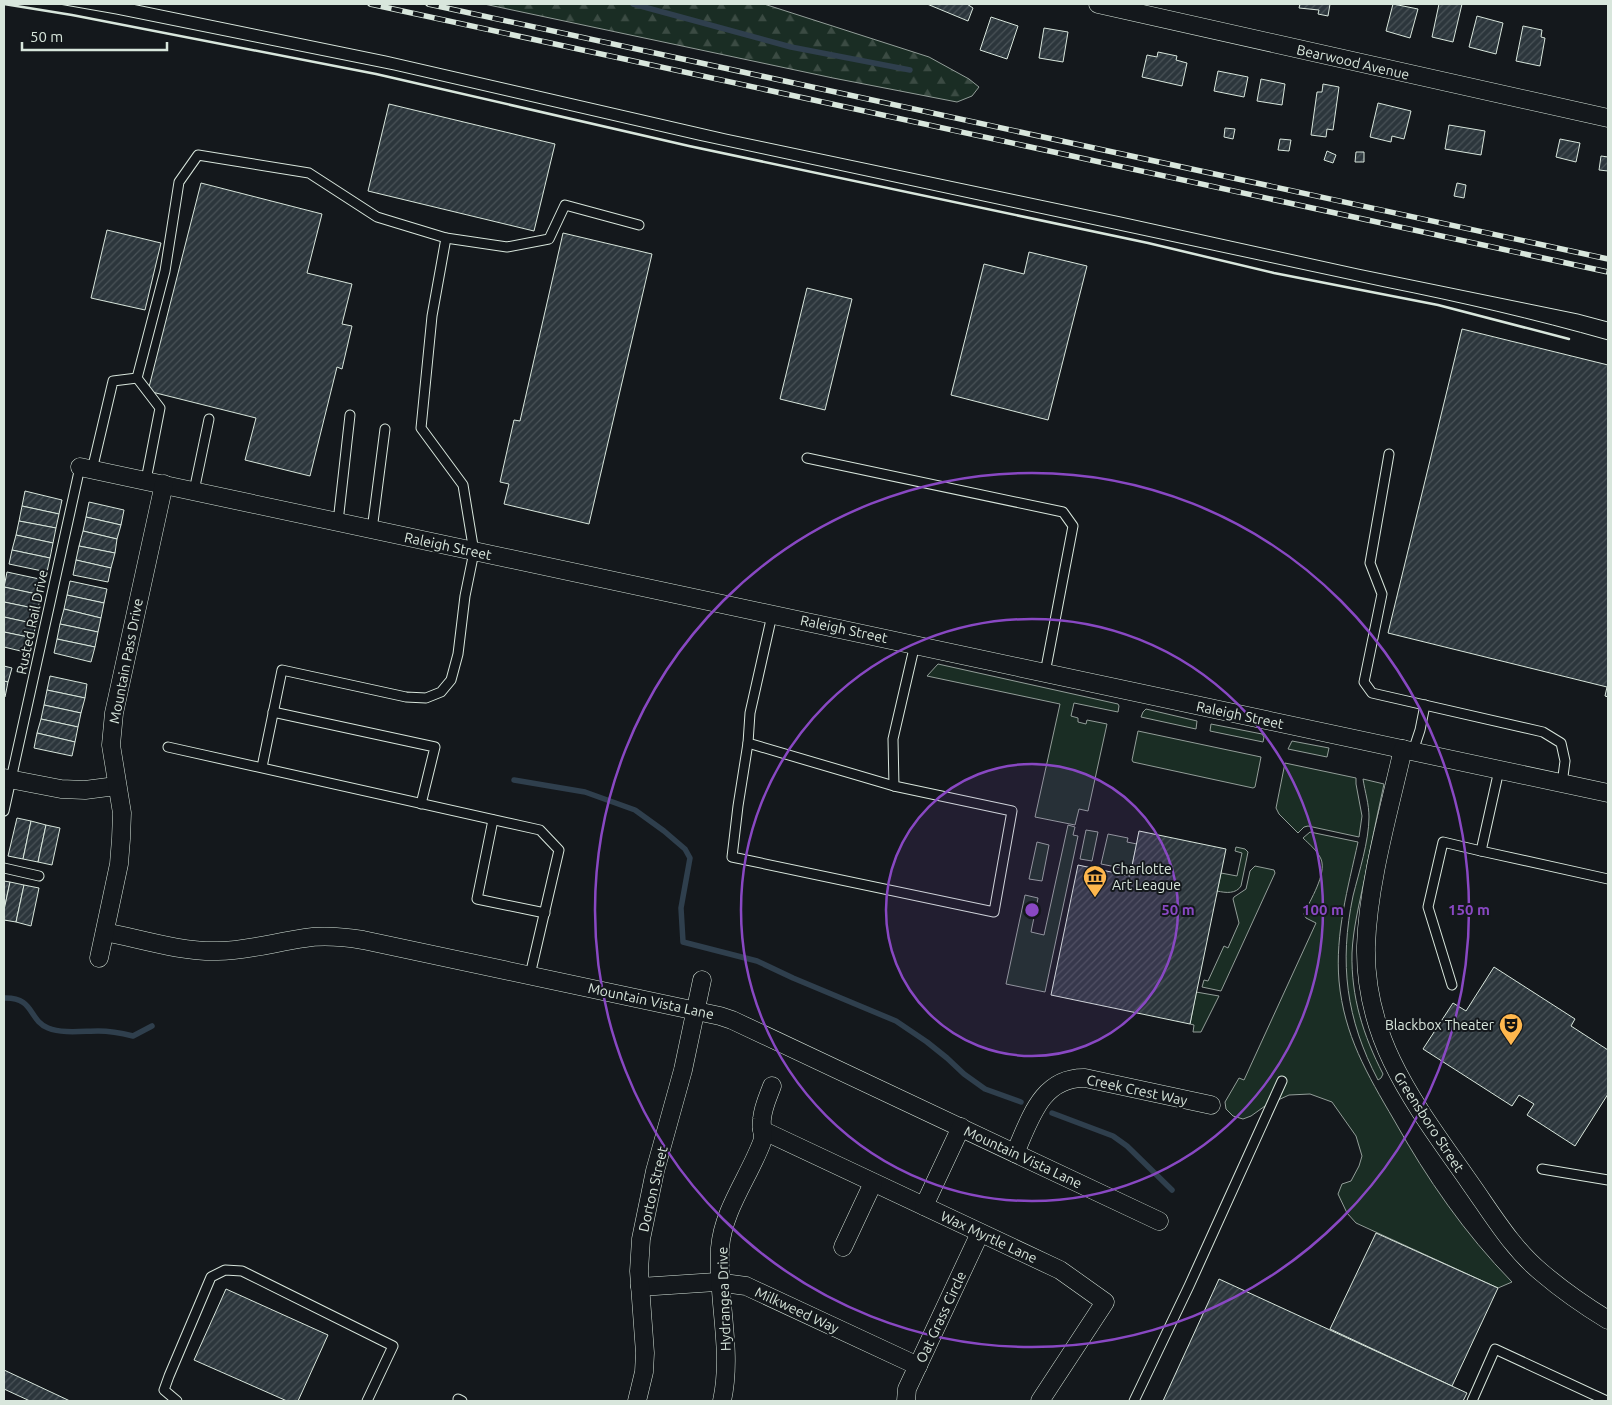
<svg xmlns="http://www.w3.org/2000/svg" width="1612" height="1405" font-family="Ubuntu,sans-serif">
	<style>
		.green { fill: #1a2d24; stroke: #939e99 }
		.forest { fill: url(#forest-firs); stroke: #939e99 }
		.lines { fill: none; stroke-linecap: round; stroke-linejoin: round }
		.stream { stroke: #2f3f4d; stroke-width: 5.5 }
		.building { fill: url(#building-hatch); stroke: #d8e6dc }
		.service-casing { stroke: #d8e6dc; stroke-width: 11 }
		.minor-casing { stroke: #d8e6dc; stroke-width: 19 }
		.service { stroke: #14181c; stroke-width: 9 }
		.minor { stroke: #14181c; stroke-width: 18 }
		.tram { stroke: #d8e6dc; stroke-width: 1 }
		.rail-casing { stroke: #d8e6dc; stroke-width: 5.5 }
		.rail { stroke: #14181c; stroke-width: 4; stroke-dasharray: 11; stroke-linecap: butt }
		.wall { stroke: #d8e6dc; stroke-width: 2.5 }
		.ring { fill: none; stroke: #8948c3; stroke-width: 2.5 }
		.labels { text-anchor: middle; stroke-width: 4; stroke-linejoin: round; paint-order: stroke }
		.street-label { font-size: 14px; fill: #d8e6dc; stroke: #14181c }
		.poi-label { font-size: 14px; fill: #d8e6dc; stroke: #14181c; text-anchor: start }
		.centre { fill: #8948c3; stroke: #14181c; stroke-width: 2.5 }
		.ring-label { font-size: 15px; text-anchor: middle; font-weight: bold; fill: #8948c3; stroke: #14181c; stroke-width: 4; stroke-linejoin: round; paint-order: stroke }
	</style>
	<defs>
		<pattern id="forest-firs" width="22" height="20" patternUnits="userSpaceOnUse" patternTransform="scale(1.25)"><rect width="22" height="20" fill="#1a2d24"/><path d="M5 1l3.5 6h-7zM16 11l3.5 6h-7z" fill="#3b4b43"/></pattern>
		<pattern id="building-hatch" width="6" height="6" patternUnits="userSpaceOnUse" patternTransform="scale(1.25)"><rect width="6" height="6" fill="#2c363c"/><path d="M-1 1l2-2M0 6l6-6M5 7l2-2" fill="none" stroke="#4a5358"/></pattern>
	</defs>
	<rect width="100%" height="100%" fill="#14181c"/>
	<g class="green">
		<polygon points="938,664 1118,704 1119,706 1118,712 1074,703 1071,716 1078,718 1078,722 1086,724 1087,720 1107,724 1088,811 1079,809 1075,825 1035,817 1060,704 927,676"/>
		<polygon points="1146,709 1197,721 1196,729 1141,717 1143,712"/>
		<polygon points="1211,724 1262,734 1264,737 1263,742 1210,731"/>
		<polygon points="1138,731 1261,757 1255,787 1253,788 1133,762 1132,760"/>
		<polygon points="1292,741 1329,748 1327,757 1288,749"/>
		<polygon points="1285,763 1356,778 1356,784 1362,816 1359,837 1308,826 1304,827 1298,833 1279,814 1276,808"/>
		<path d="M1363 779 1384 784C1377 816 1370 849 1364 881 1359 905 1353 929 1352 953 1351 997 1363 1035 1383 1074L1381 1078 1378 1080C1346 1019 1339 963 1353 896 1359 872 1369 841 1369 817 1369 804 1365 792 1363 779Z"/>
		<polygon points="1068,825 1075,827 1073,835 1078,836 1045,992 1006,984 1025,895 1038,898 1031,932 1044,935"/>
		<polygon points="1086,830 1098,832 1092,861 1080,859"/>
		<path d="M1310 832 1358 842C1348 888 1335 933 1339 981 1344 1035 1367 1074 1394 1120 1427 1179 1465 1234 1512 1282L1498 1288 1356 1223 1347 1213 1338 1194 1342 1184 1351 1181 1359 1166 1362 1156 1356 1136 1332 1102 1310 1094 1289 1095 1265 1106 1251 1116 1243 1119 1233 1116 1226 1109 1225 1102 1239 1078 1244 1080 1316 923 1306 918 1304 914C1310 900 1327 874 1321 859 1317 850 1309 844 1303 838Z"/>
		<polygon points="1108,834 1128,838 1127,842 1137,844 1131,870 1101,864"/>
		<polygon points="1037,842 1049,845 1042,881 1029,879"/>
		<path d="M1236 847 1245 849 1248 852 1241 886C1236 894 1226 893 1217 891L1221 873 1237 876 1242 853 1235 851Z"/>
		<polygon points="1255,866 1274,870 1275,873 1221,991 1202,987 1204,980 1208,981 1224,946 1228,948 1239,923 1233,899 1234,897 1246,889 1250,871"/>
		<polygon points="1196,992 1219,996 1201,1032 1193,1032 1194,1025 1190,1024"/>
	</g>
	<polygon class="forest" points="484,4 764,4 929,57 969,79 979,87 972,96 957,102 833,78"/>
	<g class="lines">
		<g class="stream">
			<polyline points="633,4 791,47 910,70"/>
			<polyline points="514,780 585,792 635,810 664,831 685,849 690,858 681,908 683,942 757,961 793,978 896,1021 927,1042 947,1058 964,1074 985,1089 1021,1102"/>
			<path d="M4 998C35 997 28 1020 48 1028 62 1034 84 1031 98 1031 110 1031 121 1033 133 1036L152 1026"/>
			<polyline points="1052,1113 1113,1136 1127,1146 1172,1190"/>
		</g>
	</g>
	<g class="building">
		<polygon points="927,4 967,4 973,8 968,21"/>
		<polygon points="1300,4 1330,4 1328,16 1318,14 1319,10 1299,8"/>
		<polygon points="1393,4 1418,9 1410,38 1386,31"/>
		<polygon points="1439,4 1462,4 1453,42 1432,37"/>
		<polygon points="1477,16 1503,23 1496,54 1469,47"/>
		<polygon points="991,17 1018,26 1007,59 980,50"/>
		<polygon points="1523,26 1542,30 1541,37 1545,38 1540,66 1516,61"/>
		<polygon points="1044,28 1068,32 1063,62 1039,58"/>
		<polygon points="1158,52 1177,56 1176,60 1187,63 1182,86 1142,77 1147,55 1157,57"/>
		<polygon points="1218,71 1248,77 1244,97 1214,91"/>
		<polygon points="1261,79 1285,84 1282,105 1257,101"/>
		<polygon points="1323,84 1339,87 1333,130 1327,129 1326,137 1311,135 1317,92 1322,92"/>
		<polygon points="1378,103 1411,111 1404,139 1392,136 1391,142 1370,137"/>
		<polygon points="389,104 555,144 534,231 368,191"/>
		<polygon points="1449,125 1485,131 1481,155 1445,149"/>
		<polygon points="1225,128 1235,129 1233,139 1224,137"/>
		<polygon points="1280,139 1291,140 1289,151 1278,150"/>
		<polygon points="1560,139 1580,143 1576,162 1556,157"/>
		<polygon points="1327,151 1336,155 1333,163 1324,160"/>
		<polygon points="1356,152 1364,152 1364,162 1355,162"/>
		<polygon points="1601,156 1608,157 1608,171 1599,170"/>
		<polygon points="201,183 322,214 307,273 352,284 342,324 352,326 342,369 337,367 310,476 245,460 256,418 148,391"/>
		<polygon points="1457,183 1466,185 1464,198 1454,196"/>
		<polygon points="107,230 161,243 145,310 91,298"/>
		<polygon points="563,233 652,254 589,524 504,504 509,484 500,482 514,420 520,421"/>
		<polygon points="1029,252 1087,266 1048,420 951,395 984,264 1024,274"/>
		<polygon points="807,288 852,299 825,410 780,399"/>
		<polygon points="1462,329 1608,365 1608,697 1605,696 1607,687 1388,633"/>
		<polygon points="25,491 62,500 59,514 22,506"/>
		<polygon points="89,502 124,510 121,525 86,517"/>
		<polygon points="22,506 59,514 56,528 19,521"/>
		<polygon points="86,517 121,525 117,539 83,531"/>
		<polygon points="19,521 56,528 53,543 16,535"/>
		<polygon points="83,531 117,539 115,553 79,546"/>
		<polygon points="16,535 53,543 50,558 12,550"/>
		<polygon points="79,546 115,553 111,568 76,560"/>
		<polygon points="12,550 50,558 47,572 9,564"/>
		<polygon points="76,560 111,568 108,582 73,575"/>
		<polygon points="7,572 44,580 41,595 4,587"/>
		<polygon points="70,581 107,589 104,603 67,595"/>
		<polygon points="4,587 41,595 38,609 4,602"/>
		<polygon points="67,595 104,603 101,618 64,609"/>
		<polygon points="4,602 38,609 36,624 4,617"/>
		<polygon points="64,609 101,618 98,632 60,624"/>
		<polygon points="4,617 36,624 33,638 4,632"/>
		<polygon points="60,624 98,632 95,647 57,639"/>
		<polygon points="4,632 33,638 29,653 4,647"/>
		<polygon points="57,639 95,647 91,662 54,653"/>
		<polygon points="4,666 12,668 8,682 4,681"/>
		<polygon points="50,676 87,684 85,698 47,690"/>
		<polygon points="4,681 8,682 5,697 4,696"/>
		<polygon points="47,690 85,698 81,713 44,705"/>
		<polygon points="44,705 81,713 78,727 41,719"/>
		<polygon points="41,719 78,727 75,742 37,733"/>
		<polygon points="37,733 75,742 72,756 34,748"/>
		<polygon points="17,818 31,821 23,859 8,856"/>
		<polygon points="31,821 46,825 38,862 23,859"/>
		<polygon points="46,825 60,828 52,865 38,862"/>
		<polygon points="1139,831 1226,849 1190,1024 1051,995 1078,865 1130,876"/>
		<polygon points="4,881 10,882 4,910"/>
		<polygon points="10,882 24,885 16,922 4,920 4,910"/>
		<polygon points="24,885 39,888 31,926 16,922"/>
		<polygon points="1494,967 1575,1019 1571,1026 1608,1050 1608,1094 1575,1146 1527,1115 1534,1104 1519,1095 1512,1106 1423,1049 1453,1003 1466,1011"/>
		<polygon points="1376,1233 1498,1288 1452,1386 1330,1329"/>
		<polygon points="1219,1279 1467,1393 1463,1401 1163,1401"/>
		<polygon points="226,1289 328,1335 298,1401 287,1401 194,1360"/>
		<polygon points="4,1370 70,1401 30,1401 4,1389"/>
	</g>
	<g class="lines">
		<g class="service-casing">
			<g id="service">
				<polyline points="446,238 507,247 549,239 565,205 639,225"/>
				<polyline points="1389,454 1370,563 1382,594 1364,682 1372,693 1543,732 1561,743 1565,761 1562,784"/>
				<polyline points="807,458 1063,512 1073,526 1045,673"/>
				<polyline points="92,470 113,381 137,378"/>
				<polyline points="146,480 160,408 137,378 165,271 179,182 198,155 309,173 377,217 446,238 432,316 421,428 463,485 474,552 465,596 458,654 451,680 441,692 426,698 406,697 282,670 262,767"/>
				<polyline points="194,491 209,419"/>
				<polyline points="338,522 350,415"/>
				<polyline points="372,530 385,429"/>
				<polyline points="772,615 750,713 748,743 894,786"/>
				<polyline points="273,712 435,747 421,804"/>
				<polyline points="748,743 738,806 732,857 994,912 1012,811 894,786 893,739 915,644"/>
				<polyline points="168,747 540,830 559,850 530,975"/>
				<polyline points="1413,751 1420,730 1425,705"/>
				<polyline points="1499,770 1481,851 1608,879"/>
				<polyline points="4,811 80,467"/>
				<polyline points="493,820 477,899 545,913"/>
				<polyline points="4,868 39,876"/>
				<polyline points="1452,985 1428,907 1443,842 1481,851"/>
				<polyline points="1542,1169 1608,1180"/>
				<polyline points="458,1399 462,1401"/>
				<polyline points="177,1401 164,1390 169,1376 211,1277 225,1270 242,1271 393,1346 367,1401"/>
				<polyline points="1134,1401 1189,1286 1282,1081"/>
				<polyline points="1472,1401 1495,1349 1607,1401"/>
			</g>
		</g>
		<g class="minor-casing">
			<g id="minor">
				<polyline points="1098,4 1608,118"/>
				<polyline points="80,467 1608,793"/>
				<path d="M1403 749C1389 811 1368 883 1366 946 1364 1043 1418 1108 1470 1183 1492 1214 1512 1248 1541 1272 1562 1290 1585 1306 1608 1320"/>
				<polyline points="4,778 61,789 85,790 116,786"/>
				<path d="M105 932C141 939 180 952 218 951 247 951 276 942 305 938 324 935 344 937 363 940L720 1016 732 1020 1159 1221"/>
				<polyline points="99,958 119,864 121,839 122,813 111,745 114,713 164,484"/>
				<polyline points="762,1130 1060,1270 1105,1302 1040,1401"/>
				<path d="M1015 1153C1030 1120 1041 1077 1085 1078L1211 1105"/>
				<polyline points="924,1206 961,1127"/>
				<polyline points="843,1247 873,1183"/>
				<polyline points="640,1287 716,1282 746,1286 918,1366"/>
				<polyline points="637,1401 644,1372 645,1353 639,1271 641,1239 655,1171 683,1070 702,980"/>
				<path d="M722 1401C733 1350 717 1300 720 1248 723 1210 749 1177 762 1142 764 1135 761 1126 762 1119 763 1107 768 1097 772 1086"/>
				<polyline points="906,1401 907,1389 980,1233"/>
			</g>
		</g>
		<use href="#service" class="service"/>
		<use href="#minor" class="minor"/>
		<g class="tram">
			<path d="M59 4 116 14 394 70 698 140 1385 287C1460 302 1534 319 1608 340"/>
			<polyline points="132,4 386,56 726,134 1121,217 1358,269 1578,314 1608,322"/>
		</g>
		<g class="rail-casing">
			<g id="rail">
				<polyline points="370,4 1608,272"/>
				<polyline points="428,4 1608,259"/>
			</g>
		</g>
		<use href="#rail" class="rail"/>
		<polyline class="wall" points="4,4 72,15 376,74 689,146 1148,243 1274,273 1438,305 1569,339"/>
	</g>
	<circle cx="1032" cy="910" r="146" fill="#8948c3" fill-opacity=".12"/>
	<g class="ring">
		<circle cx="1032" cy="910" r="146"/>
		<circle cx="1032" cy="910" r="291"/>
		<circle cx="1032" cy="910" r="437"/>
	</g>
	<defs>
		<g id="museum-pin" transform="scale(1.25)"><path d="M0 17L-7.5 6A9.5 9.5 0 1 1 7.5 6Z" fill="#ffb74d" stroke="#14181c"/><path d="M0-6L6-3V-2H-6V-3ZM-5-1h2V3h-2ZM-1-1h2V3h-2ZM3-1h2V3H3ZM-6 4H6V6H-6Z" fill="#111"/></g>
		<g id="theatre-pin" transform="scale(1.25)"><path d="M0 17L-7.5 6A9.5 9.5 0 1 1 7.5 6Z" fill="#ffb74d" stroke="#14181c"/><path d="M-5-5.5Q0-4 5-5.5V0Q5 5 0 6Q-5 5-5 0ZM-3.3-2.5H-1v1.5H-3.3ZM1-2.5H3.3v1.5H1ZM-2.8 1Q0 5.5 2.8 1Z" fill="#111"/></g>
	</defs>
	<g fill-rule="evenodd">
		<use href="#museum-pin" x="1095" y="877"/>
		<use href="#theatre-pin" x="1511" y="1025"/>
	</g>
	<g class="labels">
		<g class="street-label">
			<text transform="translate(1353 62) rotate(13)" y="5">Bearwood Avenue</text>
			<text transform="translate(448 546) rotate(12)" y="5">Raleigh Street</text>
			<text transform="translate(32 622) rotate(-78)" y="5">Rusted Rail Drive</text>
			<text transform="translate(844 629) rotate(12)" y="5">Raleigh Street</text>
			<text transform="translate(126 661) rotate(-79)" y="5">Mountain Pass Drive</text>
			<text transform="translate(1240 715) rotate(12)" y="5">Raleigh Street</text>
			<text transform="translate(651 1001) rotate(12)" y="5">Mountain Vista Lane</text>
			<text transform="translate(1137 1090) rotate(12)" y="5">Creek Crest Way</text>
			<text transform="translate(1429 1122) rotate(57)" y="5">Greensboro Street</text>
			<text transform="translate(1023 1157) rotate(25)" y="5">Mountain Vista Lane</text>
			<text transform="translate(653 1189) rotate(-77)" y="5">Dorton Street</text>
			<text transform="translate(989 1237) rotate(25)" y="5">Wax Myrtle Lane</text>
			<text transform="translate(724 1299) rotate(-92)" y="5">Hydrangea Drive</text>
			<text transform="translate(797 1310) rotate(25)" y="5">Milkweed Way</text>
			<text transform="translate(941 1317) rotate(-65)" y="5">Oat Grass Circle</text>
		</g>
		<g class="poi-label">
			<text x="1112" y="874">Charlotte<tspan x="1112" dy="16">Art League</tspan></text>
			<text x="1494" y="1030" text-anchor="end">Blackbox Theater</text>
		</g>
	</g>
	<circle cx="1032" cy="910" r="8" class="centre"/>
	<g class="ring-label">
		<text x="1178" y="915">50 m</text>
		<text x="1323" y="915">100 m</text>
		<text x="1469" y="915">150 m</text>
	</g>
	<rect width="1612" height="1405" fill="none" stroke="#d8e6dc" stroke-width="10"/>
	<path d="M22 42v8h145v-8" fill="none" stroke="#d8e6dc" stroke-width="2.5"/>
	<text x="30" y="42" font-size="15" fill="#d8e6dc" stroke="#14181c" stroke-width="4" paint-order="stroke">50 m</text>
</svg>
